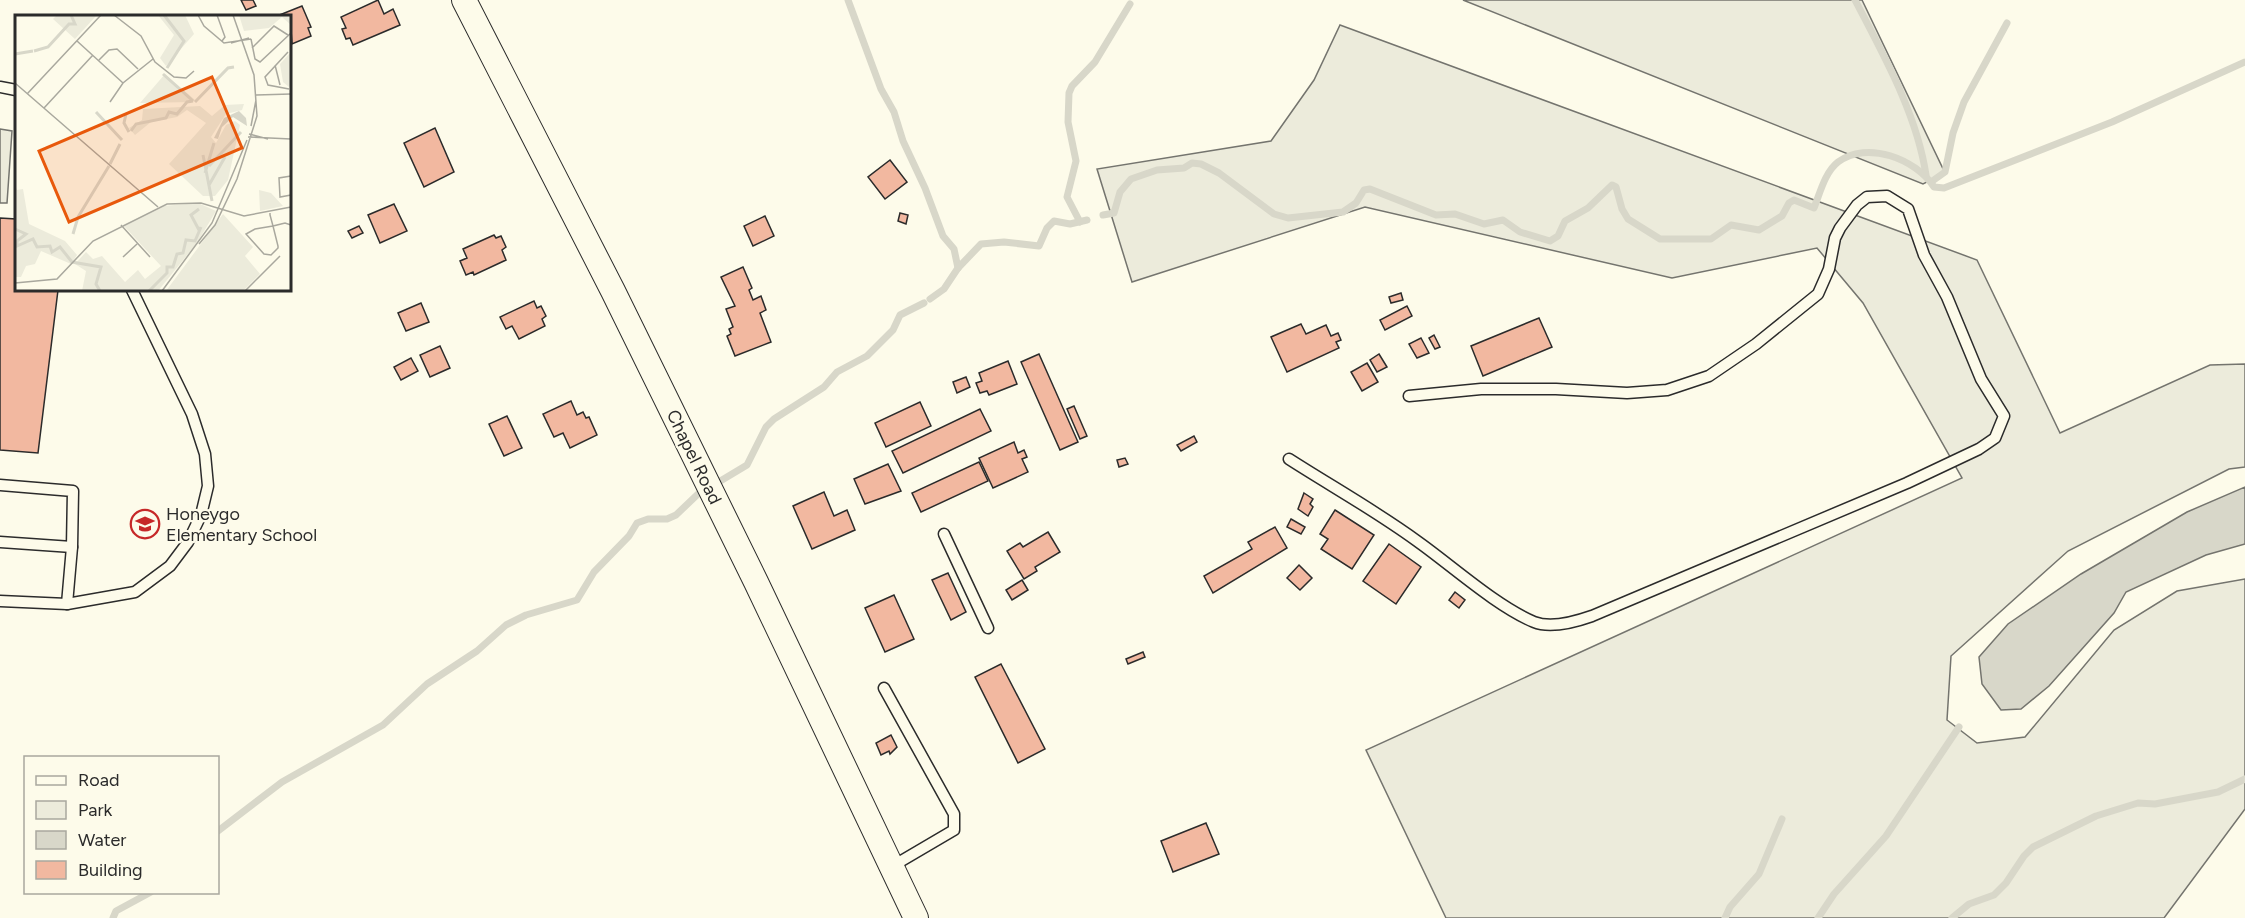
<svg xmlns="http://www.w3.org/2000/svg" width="2245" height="918" font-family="Figtree,sans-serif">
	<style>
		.green { fill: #ecebdb; stroke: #74746e; stroke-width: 1.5 }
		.water { fill: #d8d7c9; stroke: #74746e; stroke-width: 1.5 }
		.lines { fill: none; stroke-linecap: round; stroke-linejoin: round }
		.stream { stroke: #d8d7c9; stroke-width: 7 }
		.building { fill: #f2b8a0; stroke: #2b2b2b; stroke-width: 1.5 }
		.service-casing { stroke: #2b2b2b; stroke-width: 13 }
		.tertiary-casing { stroke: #2b2b2b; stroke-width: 26 }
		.service { stroke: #fdfbea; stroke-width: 10 }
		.tertiary { stroke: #fdfbea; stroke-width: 24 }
		.labels { text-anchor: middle; stroke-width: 4.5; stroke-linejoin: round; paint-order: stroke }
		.street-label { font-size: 18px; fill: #2b2b2b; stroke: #fdfbea }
		.poi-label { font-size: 18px; fill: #2b2b2b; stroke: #fdfbea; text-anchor: start }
		.inset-river { fill: none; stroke: #d8d7c9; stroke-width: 3 }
		.inset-road { fill: none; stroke: #a9a89e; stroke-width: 1.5 }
		.view { fill: #e8590c; fill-opacity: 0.15; stroke: #e8590c; stroke-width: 3 }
		.inset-edge { fill: none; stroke: #2b2b2b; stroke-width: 3 }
	</style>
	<rect width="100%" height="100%" fill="#fdfbea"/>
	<g class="green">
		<polygon points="1463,0 1862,0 1945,173 1923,184"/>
		<polygon points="1340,25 1977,260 2060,433 2210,365 2245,364 2245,467 2229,469 2068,551 1951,656 1947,720 1977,743 2025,737 2114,630 2177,591 2245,579 2245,809 2164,918 1446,918 1366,750 1962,478 1863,303 1817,248 1672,278 1365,207 1132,282 1097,169 1271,141 1314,80"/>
		<polygon points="0,129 12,131 7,203 0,203"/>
	</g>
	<polygon class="water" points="2245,487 2245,544 2206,555 2126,592 2114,613 2049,686 2021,709 2001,710 1982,684 1979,657 2008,624 2081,574 2187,512"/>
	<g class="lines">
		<g class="stream">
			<polyline points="848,0 881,89 894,112 903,141 925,188 943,236 954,249 958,268"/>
			<path d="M1855 0C1883 54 1917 114 1926 175"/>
			<polyline points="1931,182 1945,172 1953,133 1964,102 2007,23"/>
			<path d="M1103 215 1114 213 1120 192 1131 179 1157 170 1184 168 1192 163 1201 164 1219 173 1274 214 1288 218 1343 212 1356 203 1364 190 1370 189 1436 215 1455 214 1484 224 1503 220 1520 232 1550 241 1558 236 1565 221 1588 208 1612 185 1616 187 1622 209 1628 219 1660 239H1711L1731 225 1759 230 1782 216 1789 203 1794 200 1814 208C1820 193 1825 172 1838 162 1867 140 1916 159 1934 187L1944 188 2112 122 2245 62"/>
			<polyline points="1080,222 1067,197 1076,161 1068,122 1069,93 1072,86 1095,62 1130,4"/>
			<polyline points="930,299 944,289 958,268 981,244 1004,242 1039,246 1047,228 1054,221 1070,224 1087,220"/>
			<polyline points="717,483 747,465 766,427 774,419 824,387 837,372 867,356 893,330 900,315 924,303"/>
			<polyline points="218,831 282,782 383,725 427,684 477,651 506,625 526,615 577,600 594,572 629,536 637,523 648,519 667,519 676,515 698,494"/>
			<polyline points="113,918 116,911 151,892"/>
			<polyline points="1725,918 1730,907 1759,874 1782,819"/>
			<polyline points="1818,918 1834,894 1886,836 1959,727"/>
			<polyline points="1952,918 1969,904 1994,895 2006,883 2024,856 2033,847 2096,816 2138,803 2155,804 2218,792 2245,779"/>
		</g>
	</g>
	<g class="building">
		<polygon points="241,0 253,0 256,6 246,10"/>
		<polygon points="378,0 384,14 393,9 400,25 353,45 350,38 346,39 342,29 346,28 341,17"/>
		<polygon points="302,6 311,27 308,28 311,36 292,44 290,16 277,16"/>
		<polygon points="435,128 454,172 424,187 404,143"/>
		<polygon points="890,160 907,182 885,199 868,177"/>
		<polygon points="394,204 407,231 380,243 368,215"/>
		<polygon points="900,213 908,215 906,224 898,221"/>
		<polygon points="765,216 774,236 753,246 744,226"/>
		<polygon points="0,218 16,219 16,290 58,290 38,453 0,450"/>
		<polygon points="359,226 363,233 352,238 348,231"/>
		<polygon points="494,235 496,238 501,236 506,247 502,250 506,260 474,275 473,272 466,275 460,261 467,258 463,249"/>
		<polygon points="743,267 752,288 749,290 753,300 761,296 766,310 760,313 771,342 735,356 727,336 731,334 729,329 733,327 726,309 735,306 721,277"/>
		<polygon points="1401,293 1403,300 1391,303 1389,297"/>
		<polygon points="534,301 537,308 541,306 546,316 542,319 545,326 519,339 512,326 506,329 500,317"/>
		<polygon points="421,303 429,322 406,331 398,313"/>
		<polygon points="1407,306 1412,316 1385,330 1380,320"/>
		<polygon points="1539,318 1552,347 1483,376 1471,346"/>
		<polygon points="1301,324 1306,334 1326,325 1331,336 1338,333 1341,340 1336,342 1339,348 1287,372 1271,337"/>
		<polygon points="1434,335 1440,347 1435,349 1429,338"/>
		<polygon points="1421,338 1429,353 1417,358 1409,344"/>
		<polygon points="440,346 450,368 430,377 420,355"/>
		<polygon points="1039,354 1078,442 1060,450 1021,362"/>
		<polygon points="1379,354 1387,367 1377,372 1370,360"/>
		<polygon points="411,358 418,371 401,380 394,367"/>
		<polygon points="1008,361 1017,384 989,395 987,391 980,393 976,383 982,381 979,373"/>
		<polygon points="1367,363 1378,382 1362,391 1351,372"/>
		<polygon points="966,377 970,387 957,393 953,382"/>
		<polygon points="571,401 577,415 583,412 586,418 589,417 597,435 570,448 563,433 554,437 543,414"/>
		<polygon points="920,402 931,426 886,447 875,423"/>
		<polygon points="1074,406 1087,436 1080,439 1067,409"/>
		<polygon points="980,409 991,431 903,473 892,451"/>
		<polygon points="507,416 522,448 504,456 489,424"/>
		<polygon points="1194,436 1197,442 1181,451 1177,445"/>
		<polygon points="1014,442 1018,453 1024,450 1027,457 1022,459 1028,472 993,488 979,458"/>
		<polygon points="1125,458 1128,464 1119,467 1117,460"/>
		<polygon points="979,462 988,481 921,512 912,493"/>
		<polygon points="888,464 901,491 865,504 854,479"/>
		<polygon points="824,492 834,516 847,510 855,530 812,549 793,506"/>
		<polygon points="1304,493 1313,499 1310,504 1313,507 1308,516 1298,509"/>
		<polygon points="1335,510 1374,535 1352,569 1321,549 1328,539 1320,534"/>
		<polygon points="1291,519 1305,527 1301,534 1287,527"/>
		<polygon points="1275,527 1287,548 1213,593 1204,576 1252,549 1248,542"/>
		<polygon points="1048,532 1060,552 1035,567 1037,571 1024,579 1007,551 1020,543 1023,547"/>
		<polygon points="1389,544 1421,567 1396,604 1363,581"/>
		<polygon points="1299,565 1312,578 1300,590 1287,578"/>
		<polygon points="948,573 966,612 951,620 932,580"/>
		<polygon points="1022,580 1028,590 1012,600 1006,590"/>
		<polygon points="1455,592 1465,600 1459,608 1449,600"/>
		<polygon points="894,595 914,639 885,652 865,608"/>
		<polygon points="1143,652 1145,657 1128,664 1126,659"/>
		<polygon points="1001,664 1045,749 1018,763 975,677"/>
		<polygon points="891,735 897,747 890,754 889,751 881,755 876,743"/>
		<polygon points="1206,823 1219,854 1173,872 1161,841"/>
	</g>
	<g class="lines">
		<g class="service-casing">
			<g id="service">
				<polyline points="0,87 16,90"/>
				<path d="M1289 459C1331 486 1376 511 1417 541 1451 565 1496 606 1534 622 1551 629 1575 622 1592 616L1907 483 1979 449 1995 438 2004 416 1981 379 1947 297 1924 255 1908 209 1887 196 1867 197 1857 205 1840 228 1835 238 1829 269 1818 294 1756 344 1709 376 1667 390 1627 393 1556 389H1481L1409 396"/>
				<polyline points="0,485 73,491 72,547 67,604"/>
				<polyline points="944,534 988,628"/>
				<polyline points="0,542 72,547"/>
				<polyline points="0,601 67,604 135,592 170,566 188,542 201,515 208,486 205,454 192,414 132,290"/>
				<polyline points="884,688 954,814 954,830 891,867"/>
			</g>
		</g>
		<g class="tertiary-casing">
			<polyline id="tertiary" points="464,0 613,291 756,582 916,918"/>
		</g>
		<use href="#service" class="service"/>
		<use href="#tertiary" class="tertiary"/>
	</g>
	<defs>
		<g id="school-ring" transform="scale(1.5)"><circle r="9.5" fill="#fdfbea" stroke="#c62828" stroke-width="1.5"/><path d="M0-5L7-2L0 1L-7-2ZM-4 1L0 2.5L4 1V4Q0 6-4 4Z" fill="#c62828"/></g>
	</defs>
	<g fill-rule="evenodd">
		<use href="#school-ring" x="145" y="524"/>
	</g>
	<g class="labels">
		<g class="street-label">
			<text transform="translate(694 457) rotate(64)" y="6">Chapel Road</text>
		</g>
		<g class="poi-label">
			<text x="166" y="520">Honeygo<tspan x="166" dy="21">Elementary School</tspan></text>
		</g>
	</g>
	<g transform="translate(15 15)">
		<rect width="276" height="276" fill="#fdfbea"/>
		<path d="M42 0H81V1L60 24 38 4ZM143 0H170L179 19 151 51 145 43 159 20ZM224 0H276V10L267 2 254 13 229 16ZM276 37V70L274 72 268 67 265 49ZM150 59 180 85 178 87 125 88ZM229 89 227 95 211 99 196 122 201 128 211 110 220 106 225 110 213 165 200 181H188L154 149 191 108 172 95 162 102 136 107 120 120 114 113 127 105 128 94 185 91 197 101 210 90ZM0 170 2 175 8 174 14 209 50 226 62 240 56 249 26 236 20 249 11 251 6 262H0ZM244 175 256 178 268 191 245 196ZM183 188 201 196 182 228 143 276H67L71 256 60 249 71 237 78 244 87 241 110 267 123 255 130 264 146 251 108 210 148 191ZM208 199 238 232 230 241 245 259 228 276H151Z" fill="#ecebdb"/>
		<path d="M224 96 231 103 232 111 218 102 207 112 203 124 199 123 209 103Z" fill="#d8d7c9"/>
		<path class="inset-river" d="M149 0 169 26 152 53M19 36 33 32 54 9H60L56 0M0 39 18 36M148 59 178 86M180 87 213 53 219 52M81 97 107 125M111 99 109 108 114 117M116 116 121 109 151 103 154 97 162 99 172 87 178 86M188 140 197 186M95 149 105 129M194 151 226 117M190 158 199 128M194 170 210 142M0 214 11 219 2 226V231L18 224 22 232 35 231 37 237 45 232 57 247 86 252 81 269 85 276M184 215 176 200 184 194M58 219 63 202 94 151M134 276 152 258V252H158L162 239 168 238 171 225 180 226 186 212"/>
		<path class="inset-road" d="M99 0 126 21 140 47 159 62 171 63 179 56M183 0 189 11 209 28 236 24M202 0 210 22 207 26M236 24 240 44 245 47 276 18M62 26 108 68M216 28 234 23M237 33 259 11 273 20M273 37 250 62 253 70 274 74M84 45 94 35 102 34 123 54M260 50 265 70M0 68 143 192M12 79 86 0M241 80 276 79M95 87 108 68 138 44M29 93 78 40M236 111 241 85M234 119 253 124M233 122 276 124M276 161 264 163 265 182 276 180M255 198V200L258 211 263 231V233L256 240 249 239 231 219 240 214 258 211 270 208 276 210M106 210 135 242M184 229 200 210 222 164 242 101 239 60 218 0M108 242 122 229M0 268 42 264 78 226 152 189 186 188 229 201 276 192M147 276 197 208 232 125M230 276 265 241"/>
		<path class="view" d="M197 62 227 133 54 207 24 136Z"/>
		<rect width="276" height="276" class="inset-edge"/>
	</g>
	<rect x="24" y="756" width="195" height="138" fill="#fdfbea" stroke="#a9a89e" stroke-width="1.5"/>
	<rect x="36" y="776" width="30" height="9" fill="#fdfbea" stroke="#a9a89e" stroke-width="1.5"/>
	<text x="78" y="786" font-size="18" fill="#2b2b2b">Road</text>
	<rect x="36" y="801" width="30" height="18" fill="#ecebdb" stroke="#a9a89e" stroke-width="1.5"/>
	<text x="78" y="816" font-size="18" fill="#2b2b2b">Park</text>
	<rect x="36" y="831" width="30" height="18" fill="#d8d7c9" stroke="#a9a89e" stroke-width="1.5"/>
	<text x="78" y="846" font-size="18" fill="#2b2b2b">Water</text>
	<rect x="36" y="861" width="30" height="18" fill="#f2b8a0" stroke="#a9a89e" stroke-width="1.5"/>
	<text x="78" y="876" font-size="18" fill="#2b2b2b">Building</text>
</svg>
